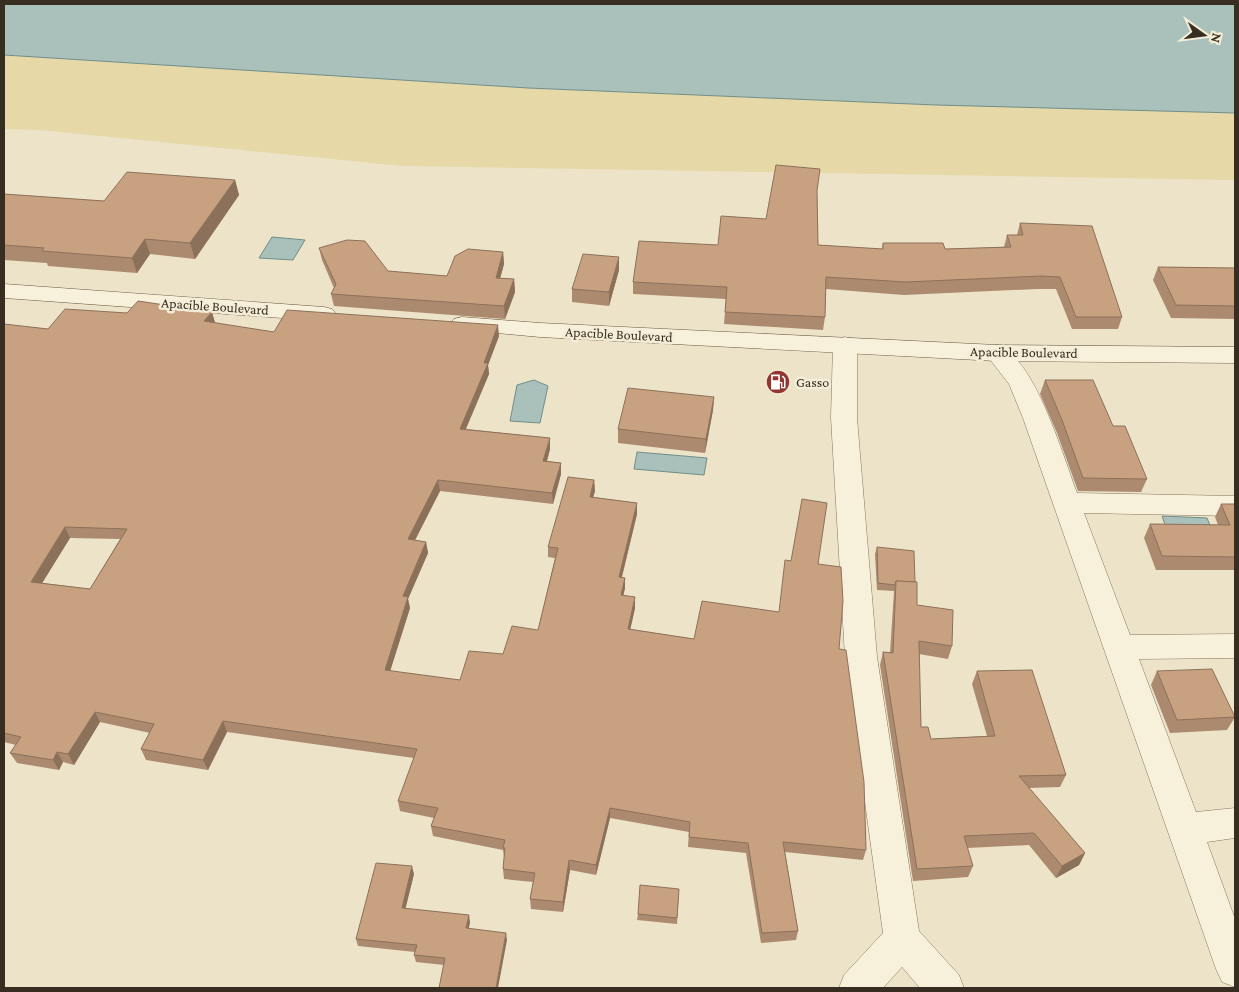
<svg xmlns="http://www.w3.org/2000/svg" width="1239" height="992" font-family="'Crimson Pro',serif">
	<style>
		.sand { fill: #e6d8a7 }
		.water { fill: #a9c0bb; stroke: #708e88 }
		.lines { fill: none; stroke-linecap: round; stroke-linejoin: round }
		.street-casing { stroke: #87765e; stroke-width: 1 }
		.secondary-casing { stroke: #695741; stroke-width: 1 }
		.street { fill: #f7f0db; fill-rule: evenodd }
		.secondary { fill: #f7f0db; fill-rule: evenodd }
		.wall { fill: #ac8a6f; fill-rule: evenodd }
		.shaded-wall { fill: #8c715a }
		.building { fill: #c8a181; stroke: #8c715a; fill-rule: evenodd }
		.labels { text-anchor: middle; stroke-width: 5; stroke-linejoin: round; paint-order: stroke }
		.street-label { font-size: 14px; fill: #382d21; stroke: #f4edd7 }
		.poi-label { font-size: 14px; fill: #382d21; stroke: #f4edd7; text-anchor: start }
	</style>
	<rect width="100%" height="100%" fill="#ece3c8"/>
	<polygon class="sand" points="4,55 528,88 936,105 1235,113 1235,180 403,166 40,130 4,129"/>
	<g class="water">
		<polygon points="4,4 1235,4 1235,113 936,105 528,88 4,55"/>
		<polygon points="272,237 305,240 293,260 259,258"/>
		<polygon points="534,380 548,386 540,423 510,421 517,385"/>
		<polygon points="637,452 707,458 704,475 634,469"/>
		<polygon points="1162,516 1207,518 1214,535 1168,533"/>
	</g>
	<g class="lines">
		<g class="street-casing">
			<g id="street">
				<polygon points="845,337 854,340 857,345 857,418 877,657 919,931 959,975 964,988 920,988 902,967 883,988 839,988 844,975 883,933 845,657 831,418 833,345 836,340"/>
				<path d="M997 345C1034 355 1064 459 1077 493L1235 496V516L1084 513 1130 635 1235 634V658L1139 659 1196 812 1235 808V838L1207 842 1235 919V987L1222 982 1216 969 1023 418 1009 384 985 353 988 348Z"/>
			</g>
		</g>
		<g class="secondary-casing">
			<g id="secondary">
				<polygon points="4,284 324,307 332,309 336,314 332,319 324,321 4,298"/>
				<polygon points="462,317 540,323 997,345 1235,347 1235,363 997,361 540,337 454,329 450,324 454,319"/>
			</g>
		</g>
		<use href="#street" class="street"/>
		<use href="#secondary" class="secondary"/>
	</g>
	<g class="wall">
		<polygon points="235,180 239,195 195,259 150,254 137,273 48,266 47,263 4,260 4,194 104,201"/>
		<polygon points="817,192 818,245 882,249 883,243 945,249 1004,247 1007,235 1017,235 1020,223 1122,317 1118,329 1072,329 1056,289 1037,289 904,295 826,289 825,317 823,330 724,324 726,299 633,294 633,282 718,245"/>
		<polygon points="319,248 388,271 447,276 503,252 504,264 500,278 514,279 515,292 505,319 334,306 331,294 334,288 322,260"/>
		<polygon points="1158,267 1235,268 1235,319 1171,318 1153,280"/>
		<polygon points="619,270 609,306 572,302 572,289"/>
		<path d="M212 312 215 323 274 332 499 336 488 365 489 374 466 429 550 438V449L547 461 561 463V474L553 504 440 491 415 540 426 542 428 553 408 599 410 608 390 671 460 680 503 654 538 630 555 558 548 557V547L594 480 595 491 593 497 637 503V514L622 577 625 578V588L623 596 635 597V608L630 629 694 639 779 612 818 564 839 649 866 850 863 860 785 852 798 931 796 940 761 943 746 853 688 847 689 832 610 818 596 875 570 870 563 912 531 909 530 899 533 882 504 879 503 869 504 857 503 850 433 836 431 826 434 818 400 811 398 801 414 758 227 732 208 770 146 760 141 749 150 733 100 722 74 765 63 762 59 770 17 763 10 753 16 745 4 742V324L48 329 127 313ZM70 538 120 539 90 589 42 583Z"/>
		<polygon points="1045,380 1113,426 1147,479 1141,492 1078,491 1057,433 1040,394"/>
		<polygon points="714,397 713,410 705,453 618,443 618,429"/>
		<polygon points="1221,504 1235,504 1235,570 1156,570 1144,538 1150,524 1218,525 1215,517"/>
		<polygon points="877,547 915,582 917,605 952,646 948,659 919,654 921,727 931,739 987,736 972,684 977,671 1066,775 1060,787 1029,788 1085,853 1079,865 1056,878 1029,845 967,848 973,866 968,877 913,881 880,665 883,652 890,653 894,591 877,590 875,554"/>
		<polygon points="1157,671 1235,717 1227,730 1170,733 1151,685"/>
		<polygon points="414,874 405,908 470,922 469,928 507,940 444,965 416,962 414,955 415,952 358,946 356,939"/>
		<polygon points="679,889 677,924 637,920 638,914"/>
	</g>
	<g class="shaded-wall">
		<polygon points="235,180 239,195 195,259 190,243"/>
		<polygon points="145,239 150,254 137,273 132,258"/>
		<polygon points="503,252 504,264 497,290 496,278"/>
		<polygon points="619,257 619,270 609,306 609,292"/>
		<polygon points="514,279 515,292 505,319 504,306"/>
		<polygon points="212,312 215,323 204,321"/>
		<polygon points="498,325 499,336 488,365 489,374 461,440 460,429"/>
		<polygon points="714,397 713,410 705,453 706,439"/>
		<polygon points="550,438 550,449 544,472 543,461"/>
		<polygon points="561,463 561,474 553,504 552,493"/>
		<polygon points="438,480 440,491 410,550 408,539"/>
		<polygon points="594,480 595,491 590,508 590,497"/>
		<polygon points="637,503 637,514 619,588 619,577"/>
		<polygon points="65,527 70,538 36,593 31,582"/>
		<polygon points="426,542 428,553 408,599 410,608 387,681 385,670 403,596"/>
		<polygon points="625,578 625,588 621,606 621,595"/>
		<polygon points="635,597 635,608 628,640 628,629"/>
		<polygon points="95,712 100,722 74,765 68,754"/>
		<polygon points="223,721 227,732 208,770 203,760"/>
		<polygon points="57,752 63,762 59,770 53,760"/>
		<polygon points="610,808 610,818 596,875 596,865"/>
		<polygon points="1085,853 1079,865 1056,878 1062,866"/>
		<polygon points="569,860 570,870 563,912 563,902"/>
		<polygon points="412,866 414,874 404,915 402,908"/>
		<polygon points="469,915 470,922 467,935 466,928"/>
		<polygon points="506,933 507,940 498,988 496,988"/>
	</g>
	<g class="building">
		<polygon points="776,165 820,169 817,191 818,245 883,249 883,243 943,243 945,249 1011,247 1007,235 1023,235 1020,223 1092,226 1122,317 1076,317 1060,277 1041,276 906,282 826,277 825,317 725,312 727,287 633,282 639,241 718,245 721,216 766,219"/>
		<polygon points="127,172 235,180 190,243 145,239 132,258 42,251 44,248 4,245 4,194 104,201"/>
		<polygon points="347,240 365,241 388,271 447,276 455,256 468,249 503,252 496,278 514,279 504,306 331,294 336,284 319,248"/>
		<polygon points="583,254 619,257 609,292 572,289"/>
		<polygon points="1158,267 1235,268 1235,306 1176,305"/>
		<path d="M138 301 212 312 204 321 274 332 287 310 498 325 484 363H488L460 429 550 438 543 461 561 463 552 493 438 480 408 539 426 542 403 596 408 597 385 670 460 680 469 651 503 654 512 626 538 630 558 548 548 547 568 477 594 480 590 497 637 503 619 577 625 578 621 595 635 597 628 629 694 639 702 601 779 612 785 560 791 561 802 499 827 503 818 564 841 567 843 601 839 649 846 650 864 782 866 850 783 842 798 931 762 933 748 843 689 837 690 822 610 808 596 865 569 860 563 902 530 899 535 873 503 869 505 848H503L505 840 431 826 438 808 398 801 417 749 223 721 203 760 141 749 154 724 95 712 68 754 57 752 53 760 10 753 21 737 4 733V324L48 329 65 309 127 313ZM65 527 127 529 90 589 31 582Z"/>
		<polygon points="1045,380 1093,380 1113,426 1125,426 1147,479 1083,478 1062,420"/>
		<polygon points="628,388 714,397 706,439 618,429"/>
		<polygon points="1221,504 1235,504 1235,557 1162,556 1150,524 1230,525"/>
		<polygon points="877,547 914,551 915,582 896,581 895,585 878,583"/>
		<polygon points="896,581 917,582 917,605 953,610 952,646 919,641 921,727 928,727 931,739 995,736 977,671 1032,670 1066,775 1019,776 1085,853 1062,866 1034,833 964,836 973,866 917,869 883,652 893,653"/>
		<polygon points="1212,669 1235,717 1177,720 1157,671"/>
		<polygon points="376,863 412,866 402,908 469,915 466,928 506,933 496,988 439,988 445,958 414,955 417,945 356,939"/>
		<polygon points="640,885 679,889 677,918 638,914"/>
	</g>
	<defs>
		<g id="fuel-disc" transform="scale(1.25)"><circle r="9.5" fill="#923632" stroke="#f4edd7"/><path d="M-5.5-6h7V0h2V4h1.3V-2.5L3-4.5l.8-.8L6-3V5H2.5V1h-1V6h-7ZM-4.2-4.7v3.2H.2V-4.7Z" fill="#fff"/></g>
	</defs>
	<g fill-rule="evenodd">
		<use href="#fuel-disc" x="778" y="382"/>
	</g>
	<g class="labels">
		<g class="street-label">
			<text transform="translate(215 306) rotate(4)" y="5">Apacible Boulevard</text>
			<text transform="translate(619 334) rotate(3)" y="5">Apacible Boulevard</text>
			<text transform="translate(1024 352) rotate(1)" y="5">Apacible Boulevard</text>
		</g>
		<g class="poi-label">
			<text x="796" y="387">Gasso</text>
		</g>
	</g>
	<rect width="1239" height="992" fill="none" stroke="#382d21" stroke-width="10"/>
	<g transform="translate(1204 35) rotate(104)" stroke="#f4edd7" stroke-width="4" paint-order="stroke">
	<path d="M0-4L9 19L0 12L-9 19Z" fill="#382d21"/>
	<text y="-8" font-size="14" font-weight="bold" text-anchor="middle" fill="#382d21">N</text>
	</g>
</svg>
